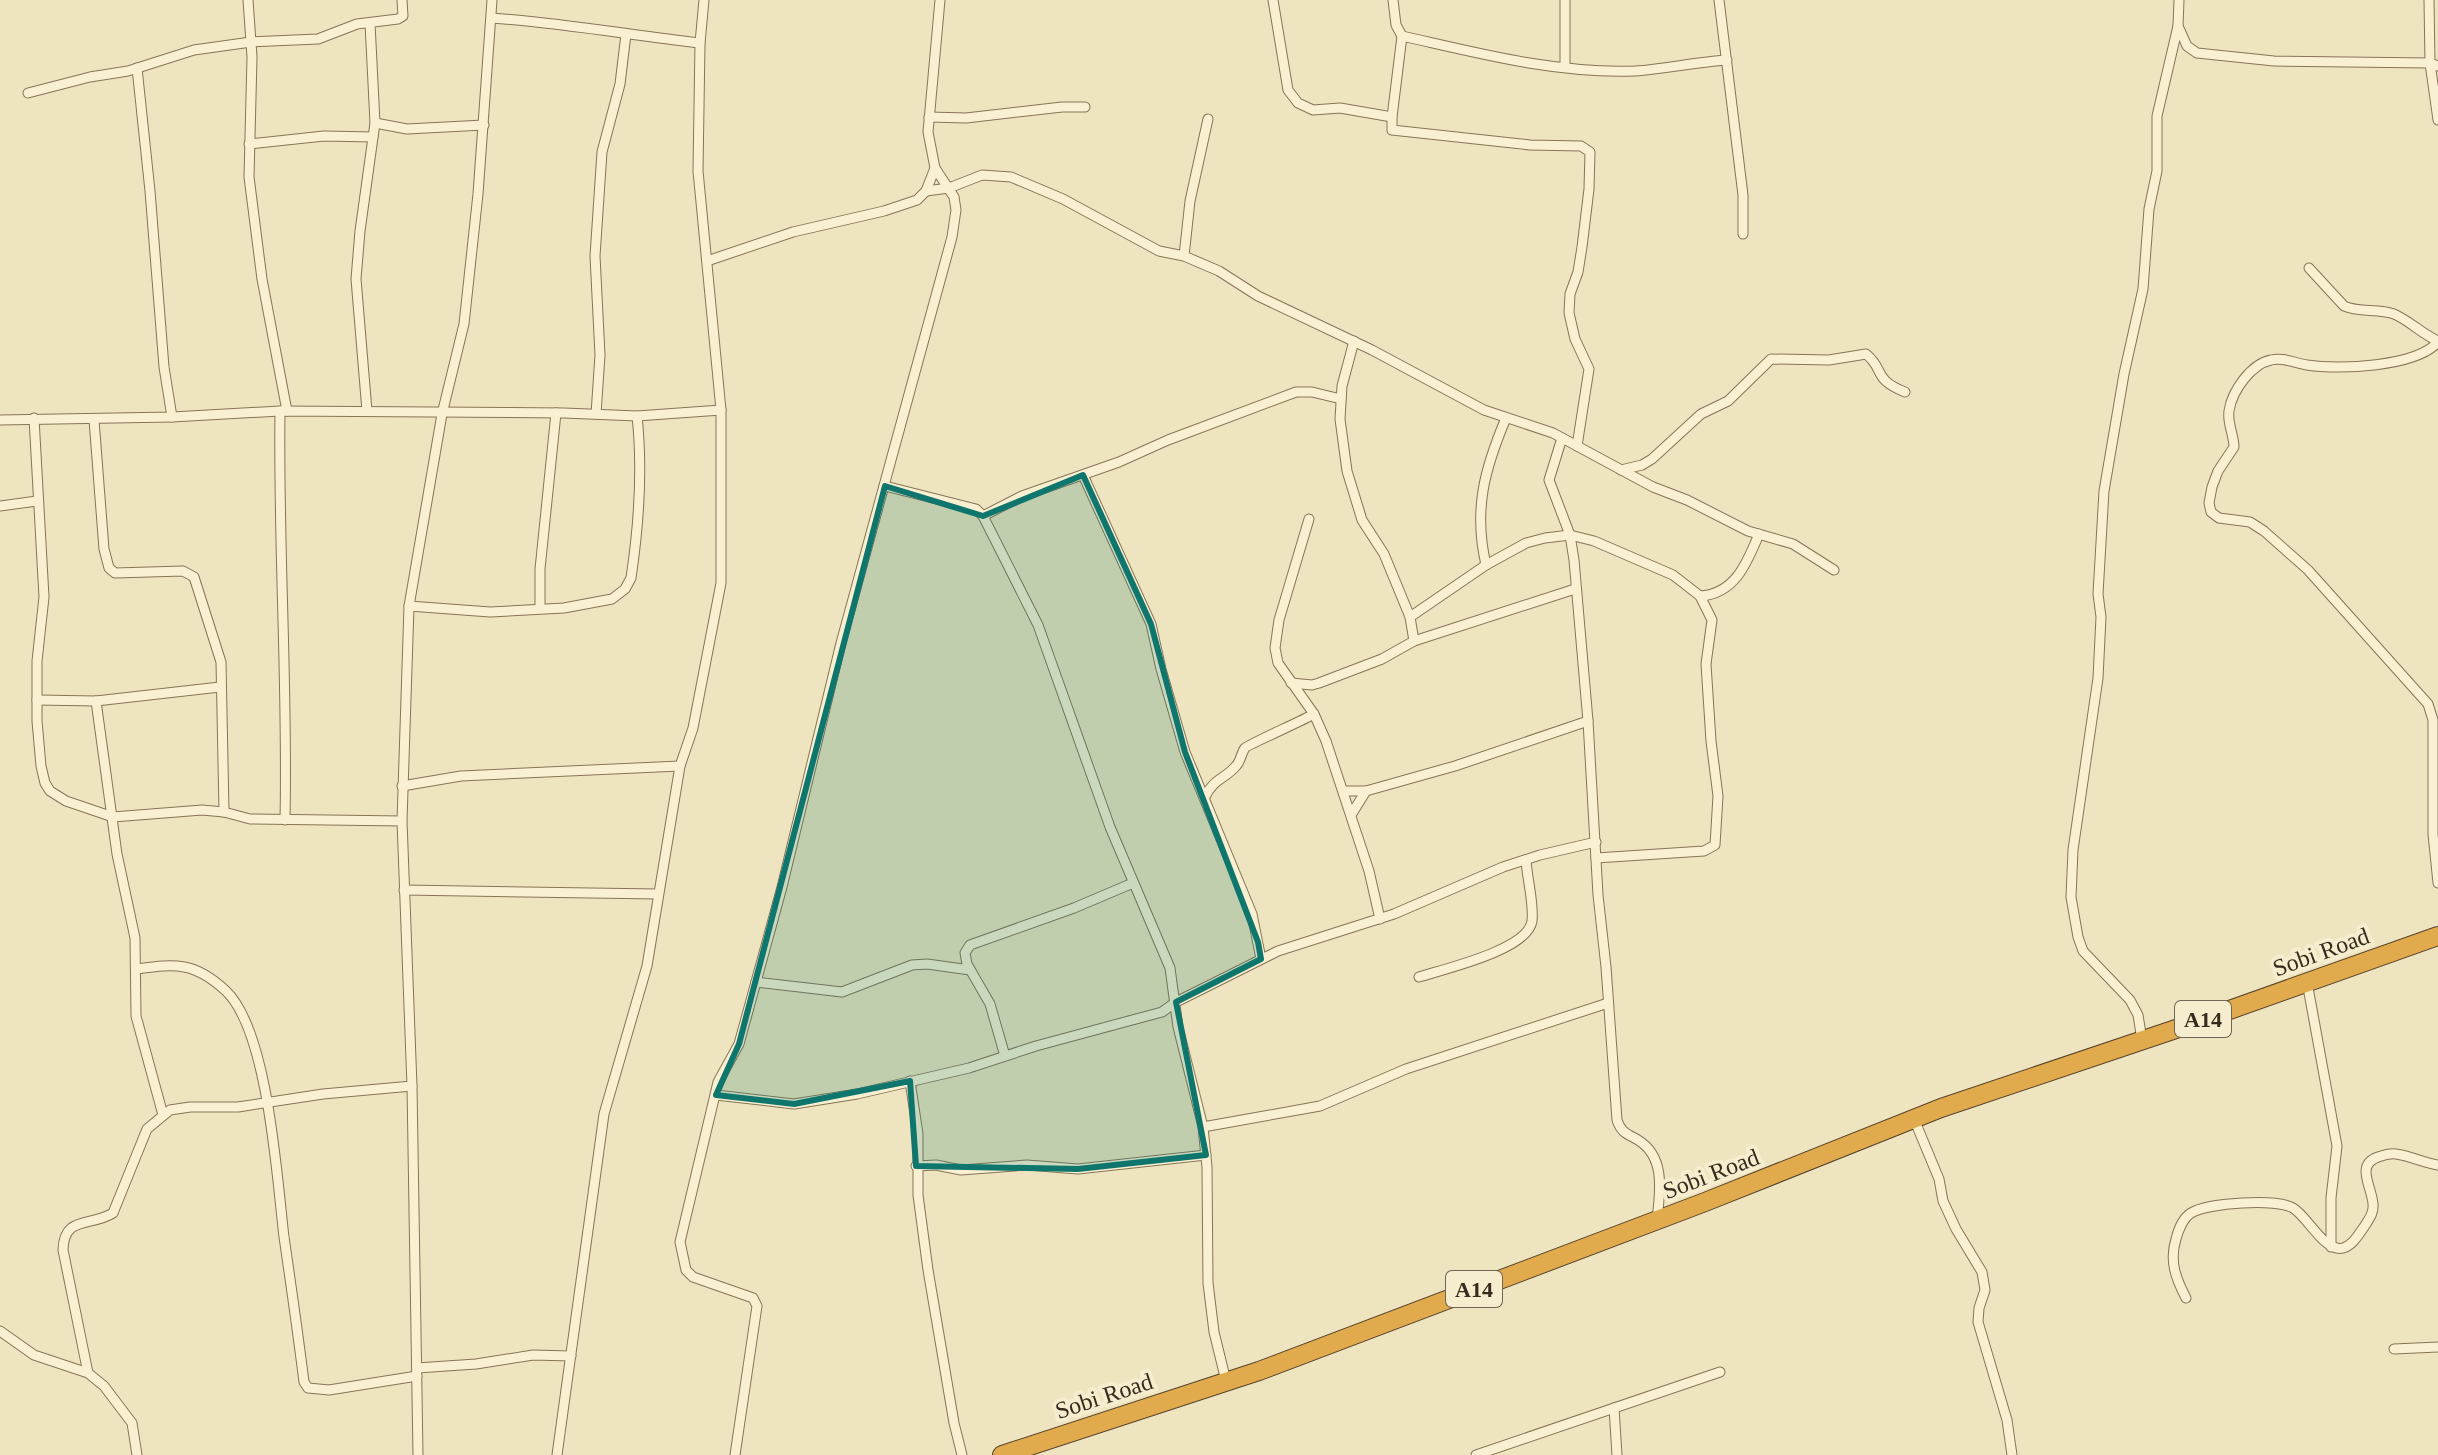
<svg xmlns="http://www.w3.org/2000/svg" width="2438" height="1455" font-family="Georgia,serif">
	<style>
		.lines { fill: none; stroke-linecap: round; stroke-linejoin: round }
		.street-casing { stroke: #877457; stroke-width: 11 }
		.highway-casing { stroke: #54422c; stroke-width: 20 }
		.street { stroke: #f9f0d2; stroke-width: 9 }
		.highway { stroke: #e0aa4d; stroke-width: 18 }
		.marked { fill: #0f766e; fill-opacity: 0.2; stroke: #0f766e; stroke-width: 6; stroke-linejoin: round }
		.labels { text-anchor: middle; stroke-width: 8; stroke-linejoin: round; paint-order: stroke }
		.shield { fill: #f6edcf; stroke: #706552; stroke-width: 2 }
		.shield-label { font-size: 22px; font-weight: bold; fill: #362b1c }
		.street-label { font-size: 24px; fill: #362b1c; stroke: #f6edcf }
	</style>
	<rect width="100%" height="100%" fill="#eee4bf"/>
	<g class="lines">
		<g class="street-casing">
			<g id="street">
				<polyline points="248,0 252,57 249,177 262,279 287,411"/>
				<polyline points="1273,0 1288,90 1298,103 1313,110 1340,108 1392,117 1392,130 1530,145 1581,146 1590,152 1589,189 1582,247 1578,272 1570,294 1569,313 1575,339 1589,369 1577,446"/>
				<path d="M1393 0 1396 25 1402 36C1478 53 1556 74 1635 71 1665 69 1696 62 1727 60"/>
				<polyline points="1565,0 1565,66"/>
				<polyline points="1719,0 1743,195 1743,234"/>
				<polyline points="2429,0 2430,63 2438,120"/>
				<path d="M492 18C562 23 630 35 700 43"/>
				<polyline points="2178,26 2187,46 2197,53 2274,61 2430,63 2438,66"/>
				<polyline points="137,68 150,191 164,367 172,417"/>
				<polyline points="28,93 90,77 128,71 194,50 251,42 318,39 357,24 398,19 403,16 402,0"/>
				<polyline points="929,117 966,118 1062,107 1085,107"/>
				<polyline points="1392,117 1402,36"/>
				<polyline points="375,123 407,129 484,125"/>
				<polyline points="249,144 324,136 373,137"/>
				<polyline points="926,191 949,188 982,175 1011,177 1063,199 1159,251 1184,256 1219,271 1258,296 1372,350 1484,410 1553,433 1653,487 1687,500 1748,531 1793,544 1834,570"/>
				<polyline points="1184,256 1190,201 1208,119"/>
				<polyline points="707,261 793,232 884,211 917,200 926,191 935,168"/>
				<path d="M2309 268 2344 306C2359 313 2378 308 2394 314 2410 321 2422 334 2438 341"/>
				<polyline points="1354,341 1342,386 1340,419 1347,471 1362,520 1384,554 1410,617 1414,641"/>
				<path d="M2438 342C2416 367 2339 370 2307 365 2294 363 2284 357 2271 360 2251 364 2232 391 2229 411 2227 423 2234 435 2234 447L2218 471 2212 487 2209 503 2211 512 2219 518 2250 522 2264 531 2308 570 2428 704 2433 720V834L2438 883"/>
				<path d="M280 411C278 548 288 684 285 820"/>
				<polyline points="367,411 356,279 360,231 375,123 370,23"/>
				<polyline points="596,414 600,355 595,256 602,152 620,84 626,34"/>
				<polyline points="34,418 44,597 37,661 37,721 41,766 45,783 50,791 66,801 113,817 202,810 224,812 250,819 402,821"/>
				<polyline points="0,420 172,417 280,411 564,413 637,416 721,410"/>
				<polyline points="94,420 104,549 109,568 115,573 183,571 194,577 221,662 224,812"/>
				<path d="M1562 438 1549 480 1570 535 1574 560 1588 721 1598 895 1606 967 1617 1120C1621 1133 1628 1134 1638 1140 1666 1157 1660 1192 1657 1220"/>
				<path d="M1621 470 1642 465 1652 459 1701 414 1728 401 1771 359 1829 360 1866 354C1885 369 1872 379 1905 392"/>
				<polyline points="1083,475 1151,624 1161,669 1185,752 1252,914 1261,959"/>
				<polyline points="885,486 976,509 983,516 1038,625 1110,827 1170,968 1178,1027 1203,1127 1207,1167 1208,1283 1214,1332 1226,1381"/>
				<polyline points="0,506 37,501"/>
				<polyline points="983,516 1022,496 1119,462 1168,440 1296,392 1312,392 1341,399"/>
				<polyline points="1309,519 1279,620 1275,648 1278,663 1314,714 1326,741 1369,871 1380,919"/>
				<path d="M1486 565C1473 509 1485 468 1506 418"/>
				<path d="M1700 596C1735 594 1747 563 1759 534"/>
				<path d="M409 606 490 612 564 608 612 599 625 589 631 578C639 524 643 471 637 416"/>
				<polyline points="540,608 540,569 556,413"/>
				<polyline points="1410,617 1486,565 1526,543 1545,538 1570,535 1594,541 1673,575 1700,596 1712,620 1706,664 1711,741 1718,796 1715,845 1704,851 1596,858"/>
				<polyline points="1291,683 1312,685 1319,683 1382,659 1414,641 1575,589"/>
				<polyline points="37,700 96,701 220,687"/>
				<polyline points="96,701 117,854 135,938 136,1016 163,1115"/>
				<polyline points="402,786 461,776 680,766"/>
				<polyline points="1344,791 1366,791 1455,766 1588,721"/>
				<path d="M1205 797C1213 779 1225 779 1236 766 1241 761 1241 753 1245 748 1247 745 1304 720 1314 714"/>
				<polyline points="1351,815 1366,791"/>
				<polyline points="404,890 657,894"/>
				<path d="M136 969C175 964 194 961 226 991 268 1031 277 1178 284 1237 291 1285 298 1334 304 1382L308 1388 329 1390 417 1376"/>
				<path d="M1419 977C1444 969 1528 950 1532 921 1534 902 1527 879 1526 860"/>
				<polyline points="756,982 842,992 912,965 927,964 970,970"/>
				<polyline points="2307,982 2337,1146 2331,1198 2331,1247"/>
				<polyline points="2142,1040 2138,1015 2130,1000 2083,951 2078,937 2071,897 2073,850 2098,678 2101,617 2098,594 2104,491 2124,374 2143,289 2149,209 2157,171 2157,116 2178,26 2179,0"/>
				<polyline points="1005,1056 990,1004 967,964 965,953 970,945 1074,908 1133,883"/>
				<polyline points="910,1081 918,1134 918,1195 928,1270 954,1423 962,1455"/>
				<polyline points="716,1095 794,1104 857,1094 969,1068 1036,1046 1162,1012 1176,1002 1278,951 1394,914 1503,867 1540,855 1596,842"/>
				<polyline points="1914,1119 1939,1179 1943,1201 1956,1229 1982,1272 1985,1290 1979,1308 1978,1322 2007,1420 2012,1455"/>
				<polyline points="1203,1127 1320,1106 1406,1069 1608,1003"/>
				<polyline points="916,1166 936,1165 961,1170 1027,1165 1078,1169 1206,1155"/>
				<path d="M2186 1298C2176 1279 2169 1261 2176 1239 2178 1231 2183 1218 2191 1213 2207 1203 2277 1198 2293 1208 2308 1217 2325 1253 2343 1248 2353 1245 2358 1235 2364 1227 2369 1219 2374 1213 2373 1204 2372 1187 2355 1165 2378 1157 2384 1155 2390 1153 2396 1154 2411 1156 2424 1163 2438 1165"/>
				<polyline points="0,1331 34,1355 88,1373 104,1386 132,1423 137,1455"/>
				<polyline points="2394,1349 2438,1347"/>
				<polyline points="417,1368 476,1364 533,1355 571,1356"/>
				<path d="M88 1373 63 1250C64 1215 91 1227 113 1213L147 1129 170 1110 190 1107H238L323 1094 412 1086"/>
				<polyline points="1614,1408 1617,1455"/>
				<polyline points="418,1455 412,1086 402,821 409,606 442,414 464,324 478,194 492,0"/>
				<polyline points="557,1455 604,1114 647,966 680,766 693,728 721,583 721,410 698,171 700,43 704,0"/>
				<polyline points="735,1455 757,1306 753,1298 693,1277 686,1270 680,1242 718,1082 739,1044 782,887 841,643 952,237 956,210 954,197 935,168 928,132 940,0"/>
				<polyline points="1476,1455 1720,1372"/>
			</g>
		</g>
		<g class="highway-casing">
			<polyline id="highway" points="1002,1455 1259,1371 1705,1202 1941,1108 2173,1030 2438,936"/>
		</g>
		<use href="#street" class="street"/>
		<use href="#highway" class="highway"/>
	</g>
	<path class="marked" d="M1083 475 1151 624 1185 752 1258 942 1261 959 1176 1002 1206 1155 1078 1169 916 1166 910 1081 794 1104 716 1095 739 1044 885 486 983 516Z"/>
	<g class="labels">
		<g class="shield">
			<rect x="2175" y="1001" width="56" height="36" rx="6"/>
			<rect x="1446" y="1271" width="56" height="36" rx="6"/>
		</g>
		<g class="shield-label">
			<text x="2203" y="1027">A14</text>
			<text x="1474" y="1297">A14</text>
		</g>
		<g class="street-label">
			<text transform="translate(2321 952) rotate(-20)" y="8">Sobi Road</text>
			<text transform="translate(1711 1174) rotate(-21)" y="8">Sobi Road</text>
			<text transform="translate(1104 1396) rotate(-18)" y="8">Sobi Road</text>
		</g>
	</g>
</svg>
